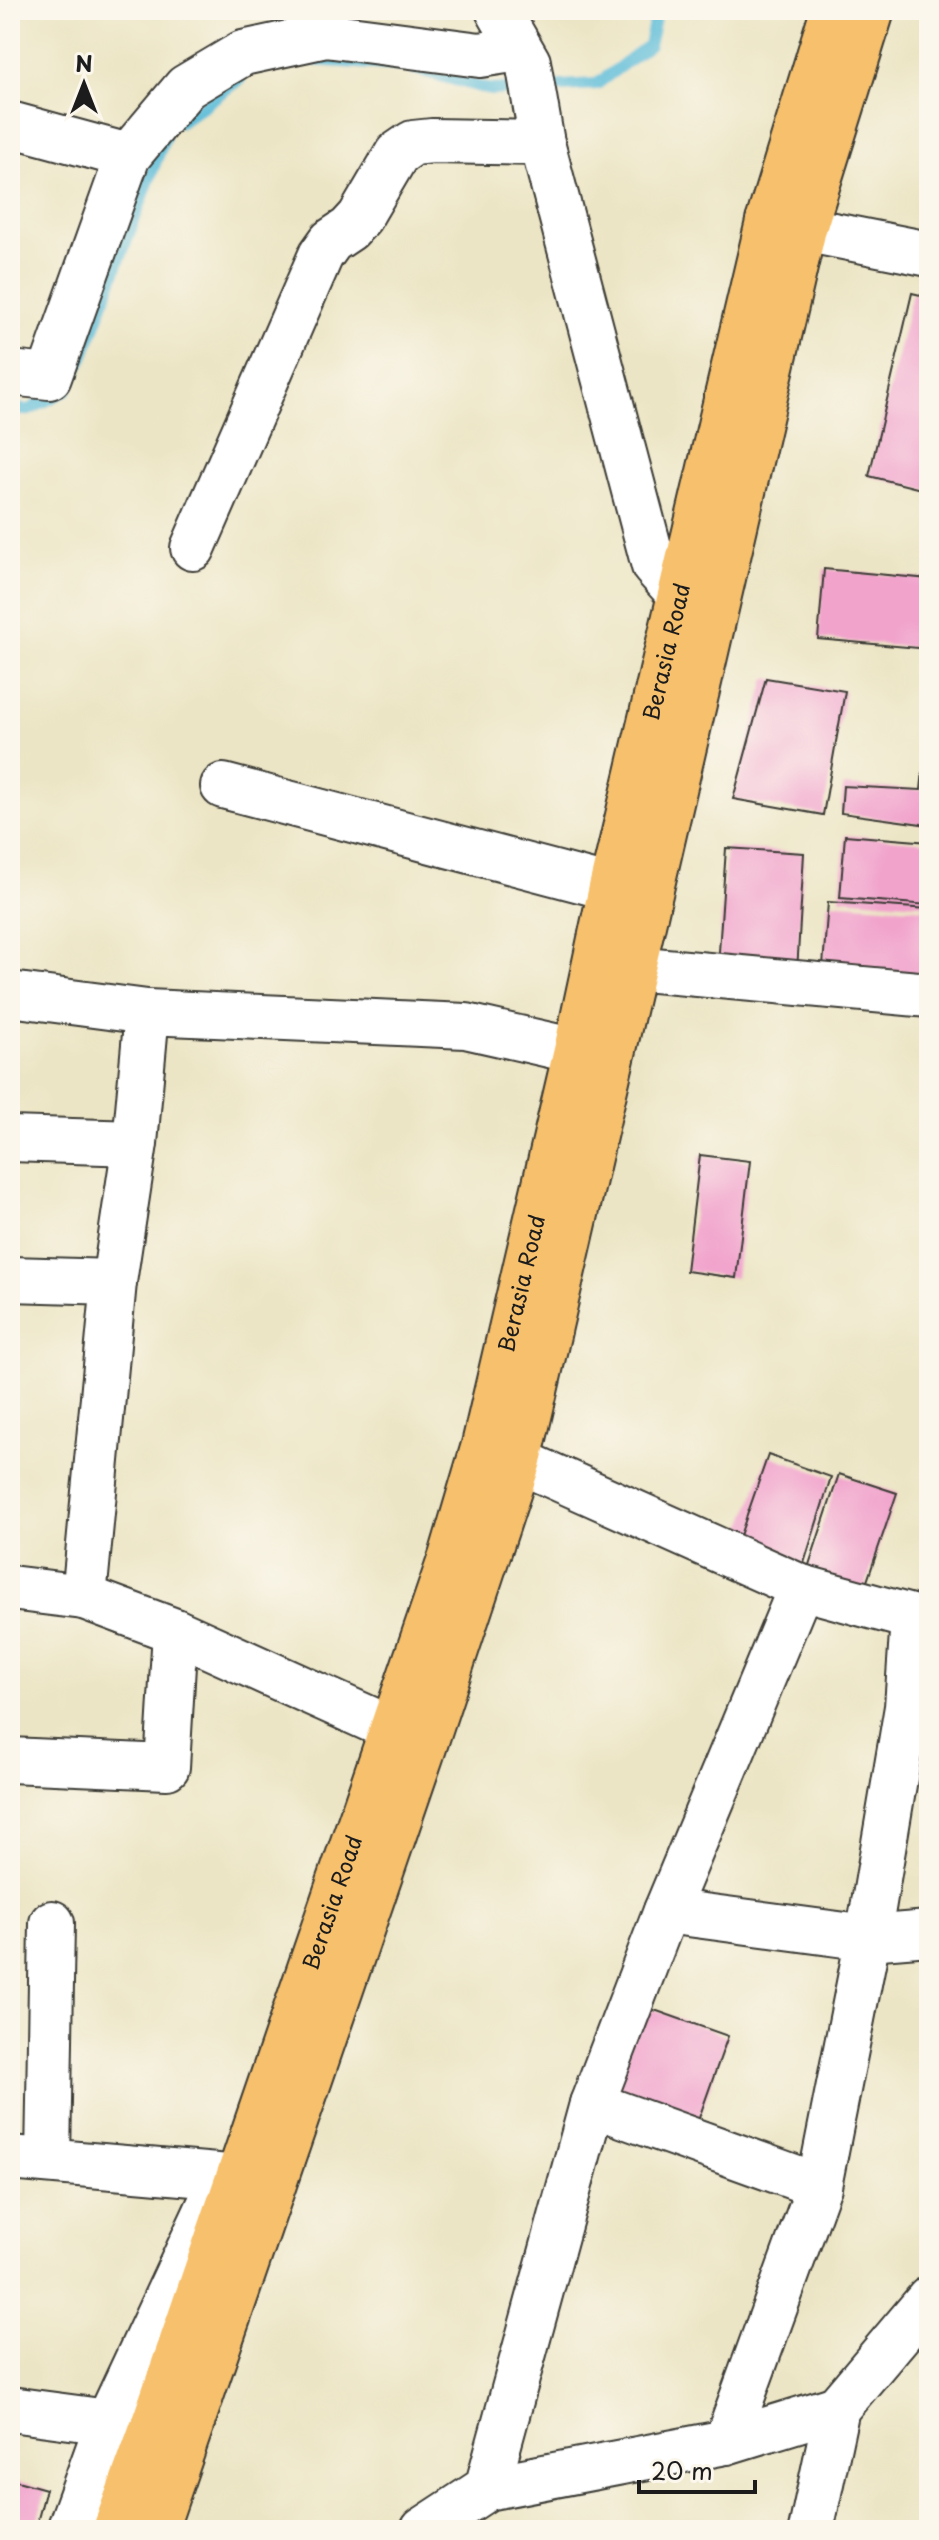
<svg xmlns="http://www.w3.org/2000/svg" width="939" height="2540" font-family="'Playpen Sans',sans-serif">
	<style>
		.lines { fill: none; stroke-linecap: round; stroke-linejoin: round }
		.stream { stroke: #5abbd8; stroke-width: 12 }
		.building { fill: #f1a3cc }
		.minor-casing { stroke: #3b3a35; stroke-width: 48 }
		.primary-casing { stroke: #3b3a35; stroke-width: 48 }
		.minor { stroke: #fff; stroke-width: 44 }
		.primary { stroke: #f7c06c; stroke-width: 44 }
		.labels { text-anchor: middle; stroke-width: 7; stroke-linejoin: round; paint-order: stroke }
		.street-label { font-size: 22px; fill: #1c1c1c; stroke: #fbf7ec }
	</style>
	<rect width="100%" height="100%" fill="#fbf7ec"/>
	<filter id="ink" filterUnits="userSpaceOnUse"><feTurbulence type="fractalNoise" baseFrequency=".0125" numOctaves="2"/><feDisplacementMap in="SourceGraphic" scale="16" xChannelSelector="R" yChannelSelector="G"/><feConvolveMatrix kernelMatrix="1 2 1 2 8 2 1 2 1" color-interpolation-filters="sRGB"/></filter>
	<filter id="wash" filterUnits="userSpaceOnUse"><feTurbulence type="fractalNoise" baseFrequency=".006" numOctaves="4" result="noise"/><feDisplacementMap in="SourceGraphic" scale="32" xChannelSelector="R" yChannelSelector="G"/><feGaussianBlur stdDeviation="1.8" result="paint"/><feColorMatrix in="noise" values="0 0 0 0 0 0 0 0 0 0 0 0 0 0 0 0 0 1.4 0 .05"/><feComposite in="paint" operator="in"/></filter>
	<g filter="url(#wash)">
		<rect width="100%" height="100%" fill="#ece5c5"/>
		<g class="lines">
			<g class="stream">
				<polyline points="299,59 405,66 491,90 597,84 649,45 657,10"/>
				<polyline points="181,122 240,79"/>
				<polyline points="10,409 29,410 66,390 84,355 165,137"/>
			</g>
		</g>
		<g id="blocks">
			<g class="building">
				<polygon points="912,293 929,297 929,491 869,476"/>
				<polygon points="824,569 929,579 929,649 818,639"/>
				<polygon points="766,678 845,691 823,815 733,799"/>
				<polygon points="924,761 929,762 929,825 841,813 843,786 921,790"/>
				<polygon points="845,835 929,842 929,905 840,898"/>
				<polygon points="726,848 804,853 797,972 718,967"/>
				<polygon points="828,902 929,909 929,974 823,966"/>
				<polygon points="700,1155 750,1161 736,1278 686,1271"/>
				<polygon points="768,1455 831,1477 799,1579 735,1550"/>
				<polygon points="839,1474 897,1493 861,1599 804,1580"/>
				<polygon points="643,2006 728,2036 694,2132 608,2101"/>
				<polygon points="10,2479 46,2489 35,2530 10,2530"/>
			</g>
		</g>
	</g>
	<g filter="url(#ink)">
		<use href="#blocks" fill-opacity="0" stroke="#3b3a35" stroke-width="2"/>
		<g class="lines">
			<g class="minor-casing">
				<g id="minor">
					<polyline points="498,10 528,62 542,143 654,566 680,595"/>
					<polyline points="10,124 128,156"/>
					<polyline points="768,222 929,254"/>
					<polyline points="10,373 49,377 128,156 186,87 243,53 326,35 480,55 519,49"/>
					<polyline points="193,548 321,255 331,241 349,229 360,217 397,154 413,143 432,141 542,143"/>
					<polyline points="223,786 611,888"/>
					<polyline points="597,957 632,968 929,995"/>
					<polyline points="10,994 147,1012 466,1026 576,1051"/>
					<polyline points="10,1139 135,1143"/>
					<polyline points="10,1279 114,1282"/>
					<polyline points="486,1446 801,1587 929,1622"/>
					<polyline points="10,1588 84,1597 175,1631 392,1729 423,1747"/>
					<polyline points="84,1597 114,1282 135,1143 147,1012"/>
					<polyline points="10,1760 167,1767 175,1631"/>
					<polyline points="666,1911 868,1938 929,1933"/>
					<polyline points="592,2104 819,2186"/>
					<polyline points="10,2158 251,2179"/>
					<polyline points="48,2160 52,1923"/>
					<polyline points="10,2409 108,2422"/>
					<polyline points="726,2442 819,2186 868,1938 907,1707 913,1618"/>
					<polyline points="487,2488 592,2104 666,1911 801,1587"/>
					<polyline points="69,2530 108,2422 221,2180"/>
					<polyline points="423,2530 487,2488 726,2442 837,2408"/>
					<polyline points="811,2530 837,2408 929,2299"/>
				</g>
			</g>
			<g class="primary-casing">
				<g id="primary">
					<path id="s1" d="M115 2530 156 2417 451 1557 484 1445 576 1051 611 888 768 222 833 10"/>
					<polyline points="155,2530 424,1747 519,1460 804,228 872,10"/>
				</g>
			</g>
			<use href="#minor" class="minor"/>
			<use href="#primary" class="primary"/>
		</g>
	</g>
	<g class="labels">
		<g class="street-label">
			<text dy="8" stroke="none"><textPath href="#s1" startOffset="1960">Berasia Road</textPath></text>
			<text dy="8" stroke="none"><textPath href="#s1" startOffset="1312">Berasia Road</textPath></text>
			<text dy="8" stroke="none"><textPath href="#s1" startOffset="664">Berasia Road</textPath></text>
		</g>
	</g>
	<rect width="939" height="2540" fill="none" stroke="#fbf7ec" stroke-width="40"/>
	<g transform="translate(84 84)" stroke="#fbf7ec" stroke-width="6" paint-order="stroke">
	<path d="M0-6L14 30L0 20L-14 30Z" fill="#1c1c1c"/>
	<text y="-12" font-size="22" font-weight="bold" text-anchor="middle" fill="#1c1c1c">N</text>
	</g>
	<path d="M639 2480v12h116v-12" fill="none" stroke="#1c1c1c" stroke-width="4"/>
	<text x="651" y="2480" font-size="24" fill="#1c1c1c" stroke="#fbf7ec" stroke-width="6" paint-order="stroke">20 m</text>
</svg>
